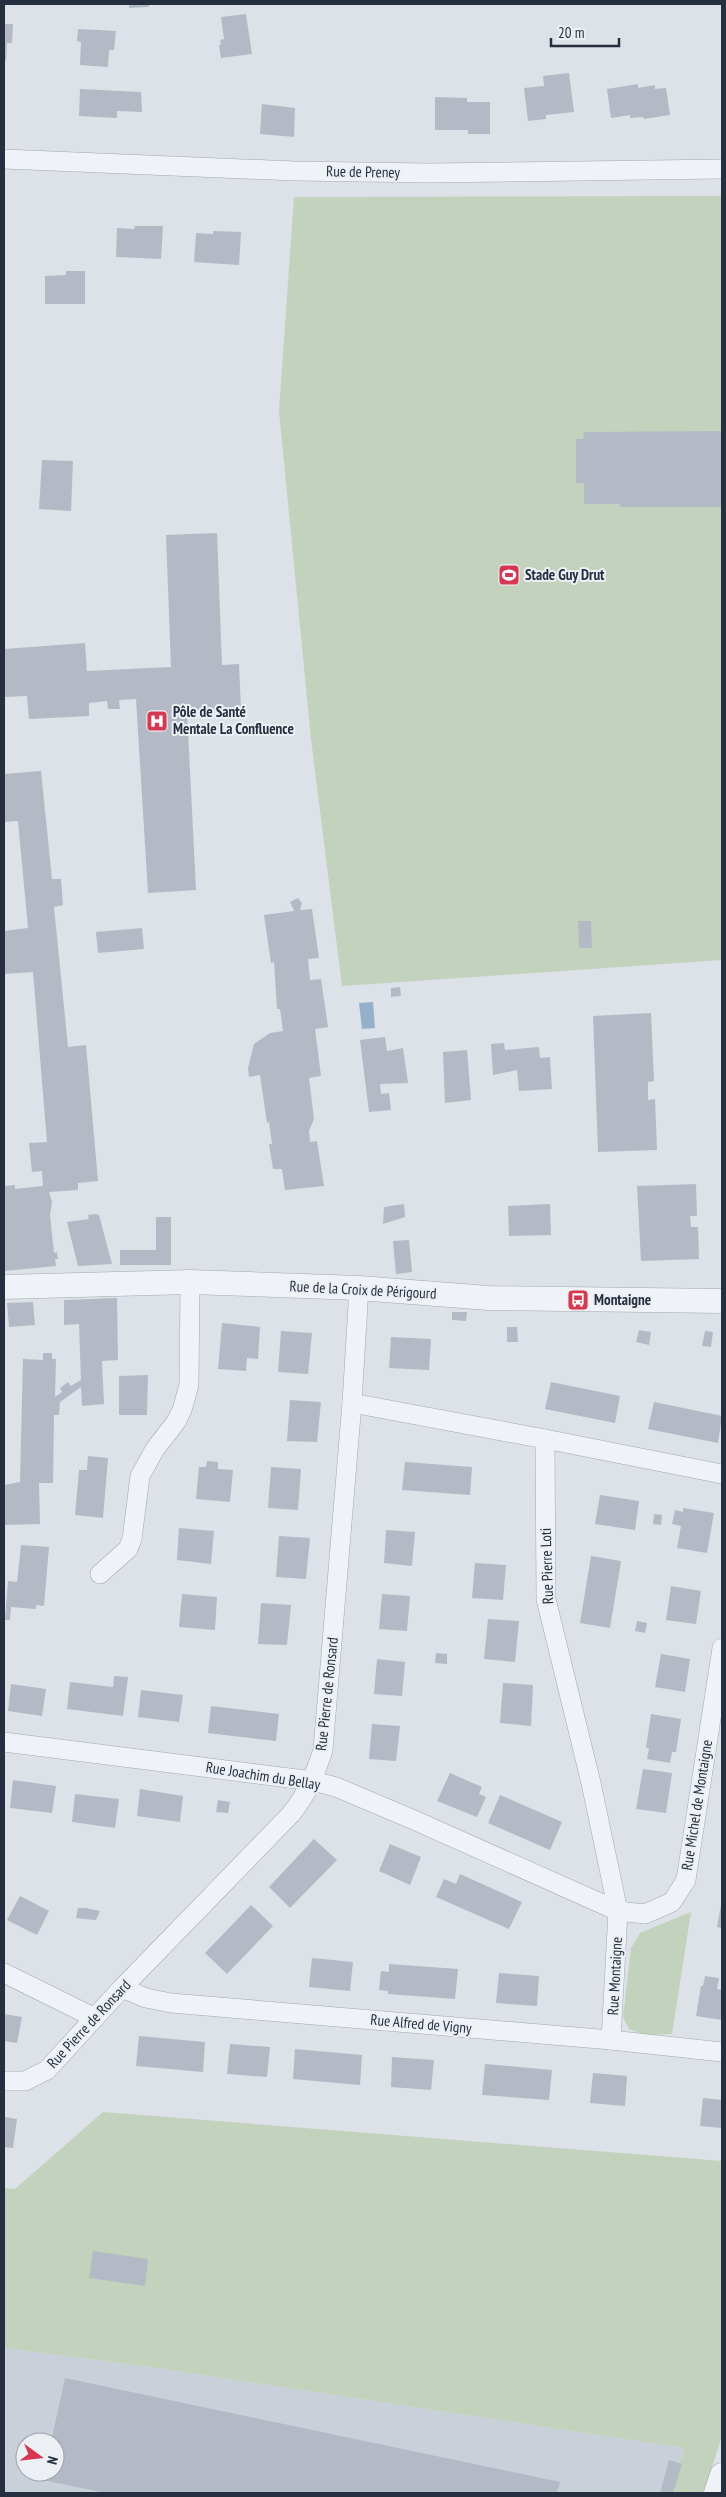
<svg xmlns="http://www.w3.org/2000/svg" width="726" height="2497" font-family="'PT Sans Narrow',sans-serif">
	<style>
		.built { fill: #cad0da; fill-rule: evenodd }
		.green { fill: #c3d2bd }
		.water { fill: #95b0cb }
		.building { fill: #b4bac5 }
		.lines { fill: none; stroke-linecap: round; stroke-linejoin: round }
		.minor-casing { stroke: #a2a8b2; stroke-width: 20 }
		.tertiary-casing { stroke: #a2a8b2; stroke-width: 25 }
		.minor { stroke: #eff2f6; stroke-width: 19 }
		.tertiary { stroke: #eff2f6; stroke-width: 24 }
		.labels { text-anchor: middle; stroke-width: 4; stroke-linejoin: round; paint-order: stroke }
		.street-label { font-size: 15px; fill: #252f3f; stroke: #ecf0f5 }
		.poi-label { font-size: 15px; font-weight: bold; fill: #252f3f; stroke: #ecf0f5; text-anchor: start }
	</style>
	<rect width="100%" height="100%" fill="#dde1e8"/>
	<path class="built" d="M4 2348 151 2367 684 2448 671 2493H4ZM25 2442H55V2472H25Z"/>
	<g class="green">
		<polygon points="722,196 722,960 342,986 311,739 279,411 294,197"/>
		<polygon points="691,1912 672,2034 645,2035 629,2029 623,2017 631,1948 640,1933"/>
		<polygon points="103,2112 722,2161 722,2436 704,2493 671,2493 684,2448 151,2367 4,2348 4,2188 15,2189"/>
	</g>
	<polygon class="water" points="373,1002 375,1028 362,1029 359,1003"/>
	<g class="building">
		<polygon points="129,4 149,4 149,7 129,8"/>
		<polygon points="246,14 252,54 221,58 219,45 221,45 220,40 224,39 221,17"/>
		<polygon points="4,24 13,24 12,43 7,43 6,61 4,61"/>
		<polygon points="78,29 116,31 114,50 109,50 108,67 80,65 81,42 77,41"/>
		<polygon points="569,73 574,112 546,115 546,119 528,121 524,88 544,86 543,76"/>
		<polygon points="638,84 638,88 655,85 655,89 666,88 670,115 644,119 643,117 630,118 630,115 611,118 607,89"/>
		<polygon points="80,89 141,92 142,112 117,111 117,118 79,116"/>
		<polygon points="435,97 467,98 467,102 490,102 490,134 468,134 468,130 435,130"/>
		<polygon points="262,104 295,108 294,137 260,134"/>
		<polygon points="135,226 163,226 161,259 116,257 117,228 134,229"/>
		<polygon points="213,231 241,232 239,265 194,262 196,233 213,234"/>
		<polygon points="66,271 85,271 85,304 45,304 45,276 66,275"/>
		<polygon points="722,431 722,507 620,507 619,504 584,504 584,483 576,483 576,439 583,439 584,432"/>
		<polygon points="42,460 73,461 71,511 39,509"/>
		<polygon points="217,533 222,665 239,664 241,709 187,711 196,890 148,893 136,699 119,700 120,709 108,709 107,701 89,703 89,716 29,719 27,696 4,697 4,649 85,643 87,671 171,667 166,535"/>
		<polygon points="41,771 52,879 61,879 63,905 54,907 68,1047 86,1045 98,1181 78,1183 78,1190 49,1192 52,1202 50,1215 54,1253 57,1252 58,1259 55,1259 56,1266 4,1271 4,1186 15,1185 15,1189 43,1186 42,1171 32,1172 29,1143 47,1142 33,972 4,974 4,931 28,928 18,821 4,822 4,774"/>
		<polygon points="298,898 302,903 300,910 312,909 319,958 308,959 310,980 321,979 328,1027 315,1029 321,1076 309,1078 314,1119 309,1131 310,1142 317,1141 324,1186 285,1190 282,1169 273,1169 269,1144 272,1144 269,1122 267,1123 260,1075 249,1077 248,1068 254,1044 270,1033 283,1031 280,1009 277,1009 274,962 271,963 264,915 294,911 290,902"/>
		<polygon points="578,921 591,921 592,948 579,948"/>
		<polygon points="142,928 144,949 98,953 96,932"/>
		<polygon points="400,987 401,996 391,997 391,988"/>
		<polygon points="651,1013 654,1081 648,1082 648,1100 655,1099 657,1150 598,1152 593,1016"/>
		<polygon points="385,1037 387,1051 403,1048 408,1083 380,1084 381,1094 389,1093 391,1110 369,1112 360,1040"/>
		<polygon points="504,1043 505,1050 539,1047 540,1058 550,1057 552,1089 519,1091 517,1070 493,1075 491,1044"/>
		<polygon points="467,1050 471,1100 445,1103 443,1052"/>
		<polygon points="696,1184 697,1216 690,1216 691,1227 698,1227 699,1259 641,1261 637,1186"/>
		<polygon points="404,1204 405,1217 383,1224 384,1207"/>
		<polygon points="550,1204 551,1235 509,1236 508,1206"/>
		<polygon points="96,1214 99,1215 112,1264 78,1266 67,1222 89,1219 88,1215"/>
		<polygon points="156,1217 171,1217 171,1265 120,1265 120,1250 156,1250"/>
		<polygon points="409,1240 412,1272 396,1274 393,1241"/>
		<polygon points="117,1298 118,1360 102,1361 104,1404 82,1406 81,1387 60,1402 59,1415 54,1415 53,1483 39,1483 40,1524 4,1525 4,1485 20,1482 23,1359 43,1360 43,1353 52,1353 52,1359 56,1359 55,1397 62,1392 60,1388 68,1382 71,1386 81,1380 79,1324 64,1325 64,1300"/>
		<polygon points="33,1302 35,1325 9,1327 7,1303"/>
		<polygon points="452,1312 467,1312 466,1321 452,1320"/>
		<polygon points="222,1323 260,1327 258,1359 247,1358 246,1371 218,1369"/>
		<polygon points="507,1327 517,1327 518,1342 507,1342"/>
		<polygon points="639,1330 651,1332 649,1345 636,1342"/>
		<polygon points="281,1331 312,1333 308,1374 278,1372"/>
		<polygon points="705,1331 713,1332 711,1347 702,1346"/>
		<polygon points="391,1337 431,1339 429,1370 389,1368"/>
		<polygon points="148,1375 147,1415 119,1415 119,1376"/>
		<polygon points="551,1382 620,1396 615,1423 545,1409"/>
		<polygon points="290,1400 321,1402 317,1442 287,1441"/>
		<polygon points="654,1402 722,1416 718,1443 648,1429"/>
		<polygon points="88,1456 108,1458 103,1518 75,1515 79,1470 87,1470"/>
		<polygon points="207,1461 218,1462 218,1469 233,1470 230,1502 196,1499 199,1467 206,1467"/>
		<polygon points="405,1462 472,1467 470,1495 402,1490"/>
		<polygon points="271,1467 301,1469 298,1510 268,1508"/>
		<polygon points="600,1495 639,1501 635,1530 595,1524"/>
		<polygon points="683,1508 714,1513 707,1553 677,1548 681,1526 672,1524 675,1510 683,1512"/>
		<polygon points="654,1514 662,1515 661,1525 653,1524"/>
		<polygon points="179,1528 214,1531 211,1564 177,1560"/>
		<polygon points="386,1530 415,1532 412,1566 384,1563"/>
		<polygon points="279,1536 310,1538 306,1579 276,1577"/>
		<polygon points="21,1545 49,1547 44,1606 36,1605 36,1609 11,1607 10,1620 5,1620 8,1581 17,1582"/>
		<polygon points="591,1556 621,1561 610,1628 580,1623"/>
		<polygon points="475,1563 506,1565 503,1600 472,1598"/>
		<polygon points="671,1586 701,1591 696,1624 666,1620"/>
		<polygon points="182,1594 217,1597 215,1630 179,1627"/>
		<polygon points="382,1594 410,1596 407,1631 379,1629"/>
		<polygon points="261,1603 291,1605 287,1645 258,1644"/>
		<polygon points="488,1619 519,1621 515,1662 484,1659"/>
		<polygon points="637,1621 647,1623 645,1633 635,1631"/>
		<polygon points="436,1653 447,1654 447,1664 435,1663"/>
		<polygon points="661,1654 690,1659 685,1692 655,1687"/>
		<polygon points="377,1659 405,1662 402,1696 374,1694"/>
		<polygon points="114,1676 128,1677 123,1716 67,1709 70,1682 113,1687"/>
		<polygon points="503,1683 533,1685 531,1726 500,1723"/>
		<polygon points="11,1684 46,1689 42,1716 8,1711"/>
		<polygon points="141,1690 183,1695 179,1722 138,1717"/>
		<polygon points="211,1706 279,1714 276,1741 208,1733"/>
		<polygon points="651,1714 681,1719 676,1752 672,1752 670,1763 647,1759 649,1748 646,1748"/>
		<polygon points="372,1724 400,1726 396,1761 369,1759"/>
		<polygon points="643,1769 672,1773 666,1813 636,1809"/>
		<polygon points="450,1773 482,1787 479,1794 486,1797 477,1817 437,1801"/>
		<polygon points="13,1780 56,1786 52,1813 10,1808"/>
		<polygon points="140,1789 183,1796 180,1822 137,1816"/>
		<polygon points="75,1794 119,1799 115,1828 72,1822"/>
		<polygon points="500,1795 562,1822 550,1850 488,1823"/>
		<polygon points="218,1800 230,1802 228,1813 216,1812"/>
		<polygon points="314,1839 337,1860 290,1908 269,1887"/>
		<polygon points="390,1844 421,1857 410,1885 379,1871"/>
		<polygon points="460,1874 522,1902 509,1929 436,1897 444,1879 456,1884"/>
		<polygon points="20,1896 49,1911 37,1935 7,1920"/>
		<polygon points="251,1905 273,1926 227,1974 205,1953"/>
		<polygon points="721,1905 722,1905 722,1928 717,1927"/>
		<polygon points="78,1908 86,1908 100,1911 96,1920 84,1919 76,1918"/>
		<polygon points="312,1958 353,1962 350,1991 309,1987"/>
		<polygon points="389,1964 458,1969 455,1999 388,1994 388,1991 379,1990 381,1971 389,1972"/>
		<polygon points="499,1973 539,1976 537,2006 496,2003"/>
		<polygon points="705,1976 719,1978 717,1989 722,1990 722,2020 696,2016 701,1986 703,1986"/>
		<polygon points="4,2014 22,2017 17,2043 4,2041"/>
		<polygon points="139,2036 205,2042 203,2072 136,2066"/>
		<polygon points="230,2044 270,2047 267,2077 227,2074"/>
		<polygon points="295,2049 362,2055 360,2085 293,2079"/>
		<polygon points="392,2057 434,2060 431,2090 391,2087"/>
		<polygon points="485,2064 552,2070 549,2100 482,2095"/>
		<polygon points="593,2073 627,2076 625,2106 590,2103"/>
		<polygon points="703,2098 722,2100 722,2128 700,2126"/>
		<polygon points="4,2117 17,2119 13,2148 4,2147"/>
		<polygon points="93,2251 148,2259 145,2286 89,2278"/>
		<polygon points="65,2378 560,2482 557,2493 105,2493 43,2480 44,2472 55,2472 55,2442 51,2442"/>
		<polygon points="669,2460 682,2464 673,2493 660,2493"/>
	</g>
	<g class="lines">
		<g class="minor-casing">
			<g id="minor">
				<polyline points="4,159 295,171 428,173 722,169"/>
				<polyline points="352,1403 545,1439 546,1599 591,1783 618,1911 611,2040"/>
				<polyline points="545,1439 722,1474"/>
				<polyline points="100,1574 128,1549 132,1539 140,1476 155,1449 176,1422 182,1410 189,1385 190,1282"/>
				<polyline points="4,1742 313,1781 336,1787 414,1820 618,1911 645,1914 672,1902 686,1880 722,1648"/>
				<polyline points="4,1973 95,2018"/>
				<polyline points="122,1988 146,1998 171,2003 611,2040 722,2052"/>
				<path d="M4 2081H25L47 2070 122 1988 291 1814C308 1793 315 1774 323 1750L352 1403 359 1288"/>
			</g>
		</g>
		<g class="tertiary-casing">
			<g id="tertiary">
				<polyline points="4,1287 190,1282 359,1288 488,1298 722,1301"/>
				<polyline points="716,2493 722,2475"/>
			</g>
		</g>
		<use href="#minor" class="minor"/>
		<use href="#tertiary" class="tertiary"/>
	</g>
	<defs>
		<g id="stadium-square" transform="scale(1.125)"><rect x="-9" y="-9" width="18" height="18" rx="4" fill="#d63852" stroke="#ecf0f5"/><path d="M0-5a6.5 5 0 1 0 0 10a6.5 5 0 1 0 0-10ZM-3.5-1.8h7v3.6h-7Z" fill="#fff"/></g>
		<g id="hospital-square" transform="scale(1.125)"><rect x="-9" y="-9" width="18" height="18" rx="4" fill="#d63852" stroke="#ecf0f5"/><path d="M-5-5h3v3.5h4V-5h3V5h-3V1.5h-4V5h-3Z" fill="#fff"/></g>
		<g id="bus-square" transform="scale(1.125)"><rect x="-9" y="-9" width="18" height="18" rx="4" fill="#d63852" stroke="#ecf0f5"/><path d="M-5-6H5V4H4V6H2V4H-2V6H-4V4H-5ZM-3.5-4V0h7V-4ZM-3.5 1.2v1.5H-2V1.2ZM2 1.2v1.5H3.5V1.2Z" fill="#fff"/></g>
	</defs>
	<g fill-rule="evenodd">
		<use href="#stadium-square" x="509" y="575"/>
		<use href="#hospital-square" x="157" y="721"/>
		<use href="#bus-square" x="578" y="1300"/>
	</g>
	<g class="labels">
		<g class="street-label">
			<text transform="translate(363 172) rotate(1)" y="5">Rue de Preney</text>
			<text transform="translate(363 1290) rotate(3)" y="5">Rue de la Croix de Périgourd</text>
			<text transform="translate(547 1566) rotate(-92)" y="5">Rue Pierre Loti</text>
			<text transform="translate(327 1694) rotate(-84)" y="5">Rue Pierre de Ronsard</text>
			<text transform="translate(263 1776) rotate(9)" y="5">Rue Joachim du Bellay</text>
			<text transform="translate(697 1805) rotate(-81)" y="5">Rue Michel de Montaigne</text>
			<text transform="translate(615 1976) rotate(-87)" y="5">Rue Montaigne</text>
			<text transform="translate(89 2024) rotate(-47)" y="5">Rue Pierre de Ronsard</text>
			<text transform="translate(421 2024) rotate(5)" y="5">Rue Alfred de Vigny</text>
		</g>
		<g class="poi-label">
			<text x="525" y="580">Stade Guy Drut</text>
			<text x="173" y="717">Pôle de Santé<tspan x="173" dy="17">Mentale La Confluence</tspan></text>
			<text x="594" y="1305">Montaigne</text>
		</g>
	</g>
	<rect width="726" height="2497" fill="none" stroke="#252f3f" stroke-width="10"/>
	<g transform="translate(40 2457) rotate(105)"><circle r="24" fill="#ecf0f5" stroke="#9ca3ac"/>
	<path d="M0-4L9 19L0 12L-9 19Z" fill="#d63852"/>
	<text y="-8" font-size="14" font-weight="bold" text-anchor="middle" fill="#252f3f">N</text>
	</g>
	<path d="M551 38v8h68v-8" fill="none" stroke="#252f3f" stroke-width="2.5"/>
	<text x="558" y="38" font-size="15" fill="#252f3f" stroke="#ecf0f5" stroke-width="4" paint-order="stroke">20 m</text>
</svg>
